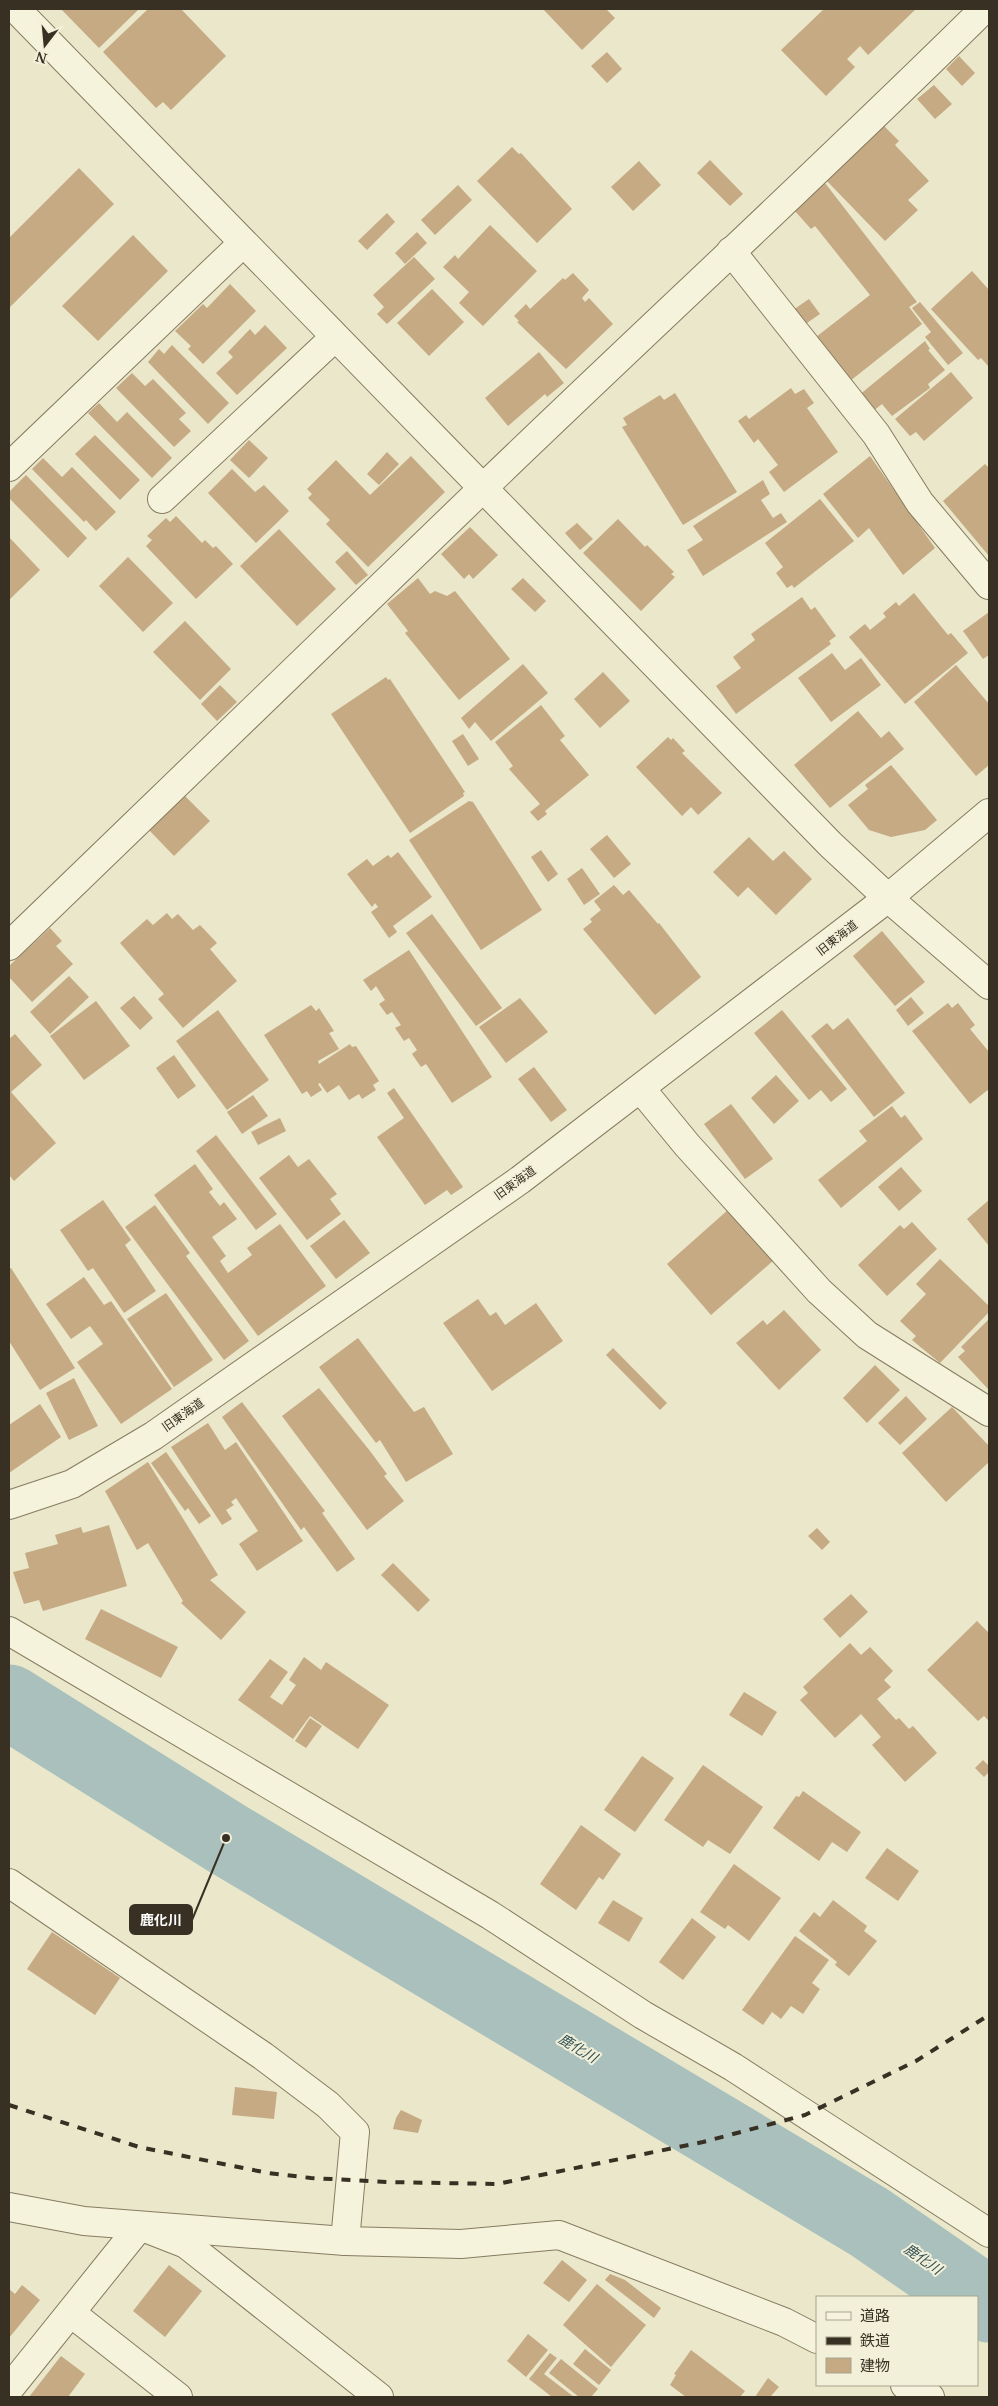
<svg xmlns="http://www.w3.org/2000/svg" width="998" height="2406" font-family="'Noto Serif','Noto Sans JP',serif">
	<style>
		.lines { fill: none; stroke-linecap: round; stroke-linejoin: round }
		.river { stroke: #aac0bd; stroke-width: 75 }
		.building { fill: #c5aa83 }
		.minor-casing { stroke: #867b60; stroke-width: 30 }
		.minor { stroke: #f6f3dc; stroke-width: 28 }
		.rail { stroke: #383022; stroke-width: 4; stroke-dasharray: 9 9; stroke-linecap: butt }
		.labels { text-anchor: middle; stroke-width: 4; stroke-linejoin: round; paint-order: stroke }
		.street-label { font-size: 12px; fill: #383022; stroke: #f3f0d9 }
		.water-label { font-size: 14px; font-style: italic; fill: #325256; stroke: #f3f0d9 }
		.leader { fill: none; stroke: #383022; stroke-width: 2 }
		.callout-dot { fill: #383022; stroke: #f3f0d9; stroke-width: 2 }
		.callout { fill: #383022; stroke: #383022; stroke-width: 2 }
		.callout-label { font-size: 14px; text-anchor: middle; font-weight: bold; fill: #fff }
	</style>
	<rect width="100%" height="100%" fill="#ebe7ca"/>
	<g class="lines">
		<polyline class="river" points="9,1702 226,1838 869,2222 989,2305"/>
	</g>
	<g class="building">
		<polygon points="61,9 139,9 99,48"/>
		<polygon points="148,9 181,9 226,56 171,110 163,102 156,108 103,52"/>
		<polygon points="543,9 606,9 615,18 582,50"/>
		<polygon points="824,9 916,9 868,55 860,46 847,59 855,67 826,96 781,50"/>
		<polygon points="607,52 622,69 607,83 591,66"/>
		<polygon points="959,56 975,73 962,86 946,69"/>
		<polygon points="934,85 952,104 935,119 917,99"/>
		<polygon points="882,124 899,141 895,145 929,181 908,200 918,210 885,241 825,179"/>
		<polygon points="512,147 519,154 521,153 572,209 537,243 477,181"/>
		<polygon points="710,160 743,194 730,206 697,173"/>
		<polygon points="639,161 661,185 633,211 611,187"/>
		<polygon points="79,168 114,204 9,308 9,238"/>
		<polygon points="825,183 917,302 909,307 922,324 850,381 816,337 870,295 815,226 811,229 794,210"/>
		<polygon points="458,185 472,200 435,235 421,220"/>
		<polygon points="387,213 395,222 367,250 358,241"/>
		<polygon points="490,225 537,271 483,326 459,303 469,292 443,267 455,255 458,259"/>
		<polygon points="417,232 427,243 405,264 395,253"/>
		<polygon points="133,235 168,271 98,341 62,306"/>
		<polygon points="414,257 435,279 387,324 377,314 384,307 373,295"/>
		<polygon points="972,271 989,290 989,367 981,358 978,360 931,309"/>
		<polygon points="573,273 589,290 582,298 585,302 589,298 613,324 566,369 517,322 519,321 514,316 526,304 530,309 563,278 565,280"/>
		<polygon points="230,284 256,311 203,364 188,349 191,346 175,331 203,304 207,308"/>
		<polygon points="432,289 464,322 429,356 397,323"/>
		<polygon points="809,299 820,314 804,325 793,310"/>
		<polygon points="920,302 963,353 948,365 925,337 931,332 912,308"/>
		<polygon points="265,325 287,348 237,395 216,373 233,357 228,352 250,329 255,335"/>
		<polygon points="925,341 930,349 928,350 945,370 928,384 930,388 892,416 882,404 872,412 858,396"/>
		<polygon points="172,345 229,403 208,424 148,362 159,349 164,354"/>
		<polygon points="539,352 564,383 547,397 545,394 508,426 485,398"/>
		<polygon points="951,372 973,398 924,441 916,432 910,436 895,419"/>
		<polygon points="132,373 145,386 153,379 186,413 179,419 191,431 174,447 116,388"/>
		<polygon points="791,388 795,394 804,389 814,403 807,408 838,452 784,492 769,472 778,465 758,439 754,443 738,421 746,415 749,419"/>
		<polygon points="675,393 737,492 683,525 622,427 627,425 623,418 660,395 664,400"/>
		<polygon points="99,403 117,422 127,412 172,458 152,478 88,413"/>
		<polygon points="95,435 140,480 120,500 75,454"/>
		<polygon points="249,440 268,458 249,478 230,460"/>
		<polygon points="387,452 399,464 379,485 367,474"/>
		<polygon points="411,456 445,492 368,567 326,524 330,520 308,498 312,494 307,489 336,460 370,495"/>
		<polygon points="870,456 935,548 903,575 869,528 858,538 823,494"/>
		<polygon points="43,458 62,477 72,467 116,512 96,531 86,520 84,522 32,469"/>
		<polygon points="985,464 989,468 989,556 943,501"/>
		<polygon points="232,469 255,492 264,485 289,511 256,543 208,493"/>
		<polygon points="26,475 87,538 68,558 9,498 9,492"/>
		<polygon points="763,480 770,494 761,500 773,518 781,513 787,522 703,576 687,550 703,540 693,526"/>
		<polygon points="820,499 854,541 794,588 792,585 787,588 776,573 783,567 765,543"/>
		<polygon points="176,516 202,543 205,540 213,548 216,546 233,564 196,599 146,546 152,540 147,536 166,518 170,522"/>
		<polygon points="618,519 645,547 647,545 674,572 671,574 675,577 641,611 583,553"/>
		<polygon points="577,523 593,539 580,550 565,533"/>
		<polygon points="470,527 498,555 473,579 469,574 464,579 441,554"/>
		<polygon points="279,529 336,589 297,626 240,566"/>
		<polygon points="9,537 40,570 9,600"/>
		<polygon points="347,551 368,575 356,585 335,562"/>
		<polygon points="128,557 173,603 143,632 99,586"/>
		<polygon points="418,578 430,594 435,591 447,596 455,591 510,659 459,700 405,633 408,631 387,604"/>
		<polygon points="523,578 546,601 535,612 511,589"/>
		<polygon points="914,593 948,635 951,633 968,653 905,704 849,637 865,624 870,630 886,617 883,613 896,602 899,606"/>
		<polygon points="802,597 811,610 815,607 836,636 829,641 831,644 736,714 716,686 741,668 733,657 755,640 751,634"/>
		<polygon points="989,612 989,655 983,659 963,631"/>
		<polygon points="185,621 231,669 200,700 153,652"/>
		<polygon points="832,653 845,670 861,658 881,685 831,722 798,678"/>
		<polygon points="523,664 548,693 491,741 475,722 469,729 461,718"/>
		<polygon points="956,665 989,704 989,765 976,776 914,702"/>
		<polygon points="603,672 630,701 600,728 574,699"/>
		<polygon points="386,677 388,680 390,679 465,792 463,793 464,796 410,833 331,714"/>
		<polygon points="220,685 237,702 217,721 201,704"/>
		<polygon points="541,705 565,736 560,740 589,775 545,811 547,814 538,821 530,812 540,804 509,769 513,766 495,742"/>
		<polygon points="858,711 881,738 889,731 904,749 830,808 794,765"/>
		<polygon points="463,734 479,759 468,766 452,741"/>
		<polygon points="668,737 671,740 673,738 685,751 682,753 722,793 698,815 691,807 682,816 636,767"/>
		<polygon points="891,765 937,820 925,830 891,837 869,830 848,805 868,789 865,785"/>
		<polygon points="183,794 210,821 174,856 148,829"/>
		<polygon points="469,801 473,802 542,910 481,950 409,840"/>
		<polygon points="607,835 631,864 614,878 590,849"/>
		<polygon points="749,837 773,861 784,851 812,879 776,915 748,887 738,897 713,872"/>
		<polygon points="541,850 558,874 548,882 531,857"/>
		<polygon points="398,852 432,897 393,926 397,932 389,938 371,912 378,907 375,903 372,907 347,874 367,859 373,866 388,855 391,858"/>
		<polygon points="582,868 600,894 584,905 567,879"/>
		<polygon points="614,885 623,895 629,890 658,924 659,923 701,977 655,1015 583,929 592,922 590,919 601,910 594,901"/>
		<polygon points="167,913 172,919 178,914 193,930 200,925 217,943 210,949 237,981 183,1028 158,999 164,994 120,943 147,919 153,925"/>
		<polygon points="432,914 502,1008 476,1026 406,933"/>
		<polygon points="50,928 62,941 56,946 73,964 32,1002 9,977 9,966"/>
		<polygon points="882,931 925,982 895,1006 853,956"/>
		<polygon points="409,950 492,1077 452,1103 426,1064 421,1067 412,1054 417,1050 409,1038 404,1041 395,1028 401,1025 392,1012 387,1015 379,1004 385,1000 376,986 371,991 363,980"/>
		<polygon points="69,976 89,997 50,1034 30,1012"/>
		<polygon points="134,996 153,1018 140,1030 120,1008"/>
		<polygon points="911,997 924,1013 908,1026 896,1010"/>
		<polygon points="520,998 548,1032 506,1063 479,1027"/>
		<polygon points="96,1001 130,1046 84,1080 50,1036"/>
		<polygon points="948,1003 952,1008 958,1003 975,1025 970,1029 989,1052 989,1089 970,1104 912,1031"/>
		<polygon points="311,1005 316,1011 319,1008 334,1031 329,1033 339,1049 318,1061 319,1064 350,1044 352,1047 356,1046 379,1081 373,1085 376,1090 362,1099 359,1094 349,1100 339,1085 327,1093 320,1083 318,1084 322,1090 311,1097 307,1091 302,1094 264,1035"/>
		<polygon points="218,1010 269,1080 227,1110 176,1041"/>
		<polygon points="782,1010 847,1089 831,1102 821,1090 809,1100 754,1033"/>
		<polygon points="848,1018 905,1093 874,1117 811,1036 827,1023 833,1030"/>
		<polygon points="15,1034 42,1065 11,1092 56,1143 14,1181 9,1175 9,1039"/>
		<polygon points="174,1055 196,1086 178,1099 156,1068"/>
		<polygon points="534,1067 567,1110 551,1122 518,1079"/>
		<polygon points="776,1075 799,1101 774,1124 751,1098"/>
		<polygon points="394,1088 463,1187 451,1195 447,1190 425,1205 377,1137 404,1118 387,1093"/>
		<polygon points="253,1095 268,1116 242,1134 227,1112"/>
		<polygon points="731,1104 773,1159 745,1179 704,1124"/>
		<polygon points="892,1106 901,1118 905,1115 923,1139 841,1208 818,1180 867,1141 859,1131"/>
		<polygon points="280,1118 286,1131 258,1145 251,1132"/>
		<polygon points="216,1135 277,1214 256,1230 196,1151"/>
		<polygon points="289,1155 298,1167 309,1159 337,1194 330,1199 341,1214 307,1240 259,1178"/>
		<polygon points="195,1164 213,1189 209,1192 220,1206 224,1202 237,1219 212,1237 226,1256 220,1261 228,1273 252,1255 247,1248 280,1224 326,1286 258,1336 154,1195"/>
		<polygon points="901,1167 922,1191 899,1211 878,1187"/>
		<polygon points="103,1200 131,1240 125,1245 156,1291 124,1313 93,1268 88,1271 60,1230"/>
		<polygon points="989,1200 989,1246 967,1219"/>
		<polygon points="155,1205 190,1253 186,1256 249,1341 224,1360 125,1227"/>
		<polygon points="729,1209 774,1260 711,1315 667,1264"/>
		<polygon points="344,1220 370,1253 336,1279 310,1246"/>
		<polygon points="912,1222 937,1249 887,1296 858,1265 900,1225 904,1229"/>
		<polygon points="940,1259 989,1306 989,1312 940,1363 912,1340 916,1336 900,1321 926,1294 916,1284"/>
		<polygon points="11,1268 75,1368 40,1390 9,1341 9,1269"/>
		<polygon points="84,1277 104,1305 111,1301 172,1389 121,1424 77,1362 103,1344 90,1326 71,1339 46,1304"/>
		<polygon points="166,1293 213,1360 174,1387 127,1319"/>
		<polygon points="478,1299 490,1316 496,1312 505,1325 536,1303 563,1341 492,1391 443,1323"/>
		<polygon points="784,1310 821,1350 779,1390 736,1343 763,1320 767,1325"/>
		<polygon points="989,1319 989,1390 958,1357 965,1351 961,1347"/>
		<polygon points="358,1338 414,1412 424,1407 453,1454 406,1482 380,1440 376,1443 319,1367"/>
		<polygon points="613,1348 667,1403 660,1410 606,1355"/>
		<polygon points="875,1365 900,1390 867,1423 843,1398"/>
		<polygon points="74,1378 98,1426 69,1440 46,1393"/>
		<polygon points="319,1388 370,1451 387,1474 384,1476 404,1501 367,1530 282,1416"/>
		<polygon points="906,1396 927,1419 900,1445 878,1423"/>
		<polygon points="242,1402 325,1511 322,1513 355,1559 337,1572 304,1527 301,1530 222,1417"/>
		<polygon points="40,1404 61,1437 9,1473 9,1425"/>
		<polygon points="952,1407 989,1446 989,1462 946,1502 902,1453"/>
		<polygon points="208,1423 225,1450 236,1442 303,1541 257,1571 239,1544 258,1531 236,1498 231,1502 234,1505 226,1510 232,1519 222,1525 171,1447"/>
		<polygon points="166,1452 211,1516 199,1524 188,1508 185,1511 151,1463"/>
		<polygon points="148,1462 218,1575 210,1580 246,1612 221,1640 181,1603 183,1601 148,1543 137,1550 105,1491"/>
		<polygon points="109,1525 127,1586 43,1611 39,1600 24,1604 13,1572 29,1568 25,1553 58,1544 55,1535 81,1527 83,1533"/>
		<polygon points="817,1528 830,1542 822,1550 808,1536"/>
		<polygon points="393,1563 430,1600 418,1612 381,1575"/>
		<polygon points="851,1594 868,1612 840,1638 823,1619"/>
		<polygon points="101,1609 178,1647 161,1678 85,1639"/>
		<polygon points="977,1621 989,1633 989,1721 984,1716 978,1721 927,1670"/>
		<polygon points="850,1643 861,1655 870,1647 893,1671 884,1680 891,1687 877,1699 896,1720 899,1718 909,1729 913,1726 937,1753 905,1782 872,1745 881,1737 861,1714 835,1738 800,1700 808,1693 803,1687"/>
		<polygon points="304,1657 321,1670 326,1662 389,1705 358,1749 310,1716 293,1739 238,1700 270,1659 288,1672 270,1697 282,1705 296,1685 289,1680"/>
		<polygon points="744,1692 777,1712 762,1736 729,1715"/>
		<polygon points="310,1718 322,1726 306,1748 295,1741"/>
		<polygon points="642,1756 674,1778 635,1832 604,1810"/>
		<polygon points="983,1760 989,1766 989,1772 984,1777 975,1768"/>
		<polygon points="703,1765 763,1807 730,1854 708,1840 703,1847 664,1820"/>
		<polygon points="803,1791 861,1832 847,1852 832,1842 819,1861 773,1828 796,1796 799,1797"/>
		<polygon points="581,1825 621,1854 603,1880 599,1877 576,1910 540,1884"/>
		<polygon points="887,1848 919,1871 898,1901 865,1878"/>
		<polygon points="734,1864 781,1898 749,1941 728,1925 725,1929 700,1912"/>
		<polygon points="613,1900 643,1918 629,1942 598,1923"/>
		<polygon points="833,1900 867,1926 864,1931 877,1941 849,1976 835,1965 837,1962 799,1931 814,1912 820,1917"/>
		<polygon points="692,1918 716,1937 683,1980 659,1962"/>
		<polygon points="52,1932 120,1978 95,2015 27,1969"/>
		<polygon points="795,1936 829,1960 812,1983 820,1989 803,2014 791,2006 781,2019 772,2012 763,2025 742,2010"/>
		<polygon points="235,2087 277,2092 274,2119 232,2115"/>
		<polygon points="401,2110 422,2120 418,2133 393,2129 396,2118"/>
		<polygon points="562,2260 587,2280 569,2302 543,2283"/>
		<polygon points="169,2265 202,2291 165,2337 133,2311"/>
		<polygon points="610,2274 625,2280 661,2308 654,2318 605,2280"/>
		<polygon points="597,2284 646,2325 611,2367 563,2325"/>
		<polygon points="22,2285 40,2300 9,2338 9,2289 15,2294"/>
		<polygon points="528,2334 548,2350 526,2377 507,2361"/>
		<polygon points="585,2349 611,2370 599,2385 573,2364"/>
		<polygon points="691,2350 745,2391 740,2397 686,2397 670,2385 676,2375 674,2374"/>
		<polygon points="550,2353 557,2358 544,2374 574,2397 552,2397 529,2379"/>
		<polygon points="61,2356 85,2374 68,2397 29,2397"/>
		<polygon points="561,2359 598,2389 591,2397 579,2397 549,2373"/>
		<polygon points="768,2378 779,2387 770,2397 755,2397"/>
	</g>
	<g class="lines">
		<g class="minor-casing">
			<g id="minor">
				<polyline points="16,9 831,845 888,898 989,985"/>
				<polyline points="731,251 876,434 920,503 989,585"/>
				<polyline points="9,467 243,243"/>
				<polyline points="162,499 335,337"/>
				<path d="M9 946C168 794 325 640 483 488 649 328 820 171 984 9"/>
				<polyline points="641,1089 687,1145 819,1291 867,1335 989,1412"/>
				<polyline points="9,1505 72,1484 153,1436 520,1180 888,898 989,813"/>
				<polyline points="9,1631 490,1915 643,2015 733,2067 989,2233"/>
				<polyline points="9,1883 263,2056 328,2105 355,2132 345,2241 461,2244 559,2235 784,2322 817,2339"/>
				<polyline points="9,2207 84,2221 345,2241"/>
				<polyline points="71,2313 178,2397"/>
				<polyline points="905,2385 930,2397"/>
				<polyline points="9,2389 140,2226 186,2244 379,2397"/>
			</g>
		</g>
		<use href="#minor" class="minor"/>
		<polyline class="rail" points="9,2105 139,2147 268,2173 311,2178 388,2182 497,2184 703,2142 805,2115 916,2061 989,2015"/>
	</g>
	<g class="labels">
		<g class="street-label">
			<text transform="translate(837 938) rotate(-38)" y="4">旧東海道</text>
			<text transform="translate(515 1183) rotate(-36)" y="4">旧東海道</text>
			<text transform="translate(183 1415) rotate(-35)" y="4">旧東海道</text>
		</g>
		<g class="water-label">
			<text transform="translate(578 2048) rotate(31)" y="5">鹿化川</text>
			<text transform="translate(923 2259) rotate(35)" y="5">鹿化川</text>
		</g>
	</g>
	<path class="leader" d="M226 1838L192 1920"/>
	<circle class="callout-dot" cx="226" cy="1838" r="5"/>
	<rect class="callout" x="130" y="1905" width="62" height="29" rx="5"/>
	<g class="callout-label">
		<text x="161" y="1925">鹿化川</text>
	</g>
	<rect width="998" height="2406" fill="none" stroke="#383022" stroke-width="20"/>
	<rect x="816" y="2296" width="162" height="90" fill="#f3f0d9" stroke="#a8a390"/>
	<rect x="826" y="2312" width="25" height="8" fill="#f6f3dc" stroke="#a8a390"/>
	<text x="860" y="2321" font-size="15" fill="#383022">道路</text>
	<rect x="826" y="2337" width="25" height="8" fill="#383022" stroke="#a8a390"/>
	<text x="860" y="2346" font-size="15" fill="#383022">鉄道</text>
	<rect x="826" y="2358" width="25" height="15" fill="#c5aa83" stroke="#a8a390"/>
	<text x="860" y="2371" font-size="15" fill="#383022">建物</text>
	<g transform="translate(45 45) rotate(196)" stroke="#f3f0d9" stroke-width="4" paint-order="stroke">
	<path d="M0-4L9 19L0 12L-9 19Z" fill="#383022"/>
	<text y="-8" font-size="14" font-weight="bold" text-anchor="middle" fill="#383022">N</text>
	</g>
</svg>
